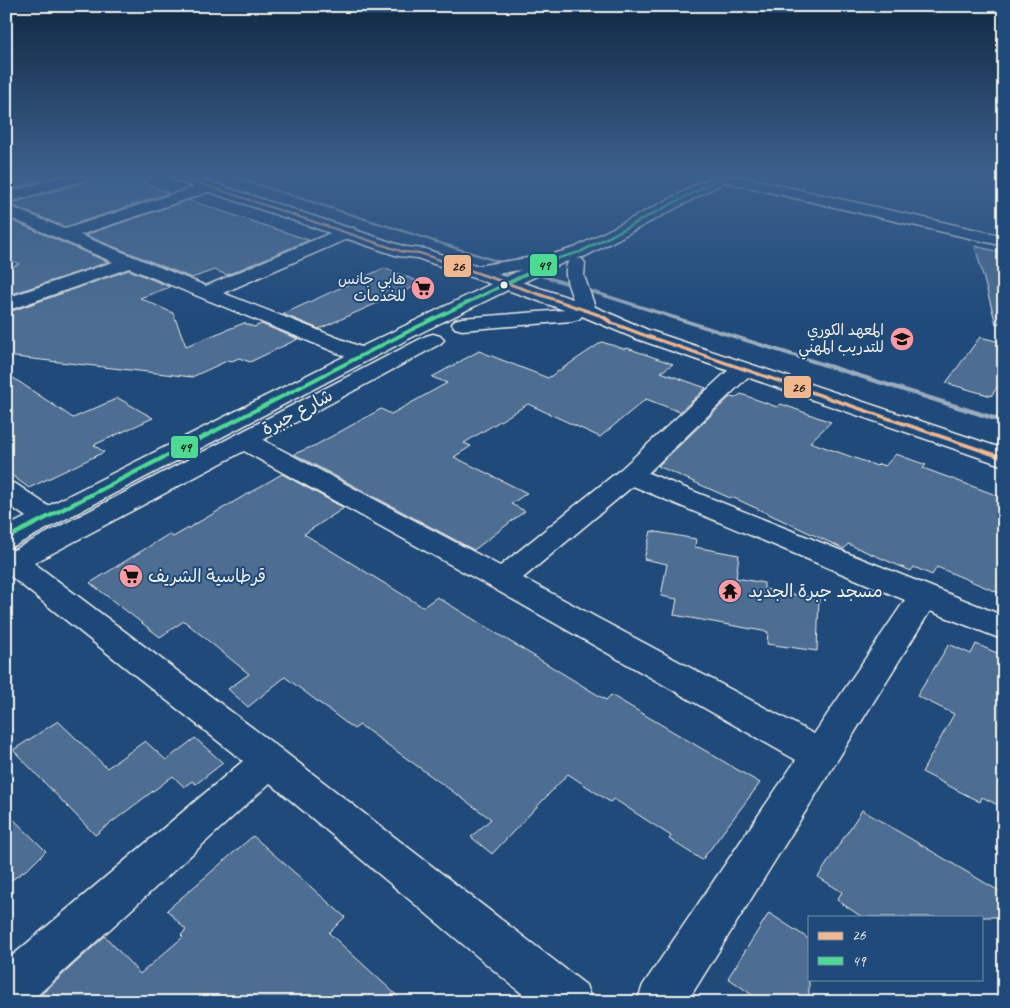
<svg xmlns="http://www.w3.org/2000/svg" width="1010" height="1008" font-family="Caveat,'Playpen Sans Arabic',sans-serif">
	<style>
		.lines { fill: none; stroke-linecap: round; stroke-linejoin: round }
		.stream { fill: #9cacbb; fill-rule: evenodd }
		.building { fill: #4d6e92; stroke: #f4f1e8 }
		.minor-casing { stroke: #f4f1e8; stroke-width: 3 }
		.major-casing { stroke: #f4f1e8; stroke-width: 3 }
		.minor { fill: #1f4a7a; fill-rule: evenodd }
		.major { fill: #1f4a7a; fill-rule: evenodd }
		.bus-1-casing { stroke: #1f4a7a; stroke-width: 4 }
		.bus-2-casing { stroke: #1f4a7a; stroke-width: 4 }
		.bus-1 { fill: #f1b78d; fill-rule: evenodd }
		.bus-2 { fill: #4ddb92; fill-rule: evenodd }
		.bus-dot { fill: #f4f1e8; stroke: #1f4a7a; stroke-width: 2 }
		.labels { text-anchor: middle; stroke-width: 4; stroke-linejoin: round; paint-order: stroke }
		.far-poi-label { font-size: 15px; fill: #f4f1e8; stroke: #1f4a7a; text-anchor: end }
		.street-label { font-size: 18px; fill: #f4f1e8; stroke: #1f4a7a }
		.poi-label { font-size: 18px; fill: #f4f1e8; stroke: #1f4a7a; text-anchor: start }
		.line-badge { stroke: #1f4a7a; stroke-width: 2 }
		.pale-badge-label { font-size: 14px; text-anchor: middle; font-weight: bold; fill: #111 }
	</style>
	<rect width="100%" height="100%" fill="#1f4a7a"/>
	<filter id="ink" filterUnits="userSpaceOnUse"><feTurbulence type="fractalNoise" baseFrequency=".02" numOctaves="2"/><feDisplacementMap in="SourceGraphic" scale="10" xChannelSelector="R" yChannelSelector="G"/><feConvolveMatrix kernelMatrix="1 2 1 2 8 2 1 2 1" color-interpolation-filters="sRGB"/></filter>
	<g filter="url(#ink)">
		<g class="lines">
			<g class="stream">
				<polygon points="230,177 238,177 513,265 508,266"/>
				<polygon points="528,271 532,271 1004,419 1004,424 528,273"/>
			</g>
		</g>
		<g class="building">
			<polygon points="6,177 29,177 39,181 6,191"/>
			<polygon points="103,177 130,177 169,193 65,227 9,204"/>
			<polygon points="189,200 254,222 309,240 227,275 214,270 192,278 85,235"/>
			<polygon points="6,218 108,262 6,296 6,270 19,264 6,258"/>
			<polygon points="975,246 1004,253 1004,322 996,324"/>
			<polygon points="384,268 422,283 319,329 283,314"/>
			<polygon points="129,270 170,287 140,298 173,313 186,346 244,323 254,327 261,324 298,339 250,362 239,358 232,361 229,360 192,377 6,356 6,313"/>
			<polygon points="980,337 1004,343 1004,378 991,396 946,383"/>
			<polygon points="602,342 624,349 627,348 673,364 661,372 706,388 680,412 646,399 600,437 528,404 464,443 471,446 454,457 527,493 511,504 525,511 474,550 294,454 316,445 381,409 391,414 447,383 432,377 479,351 548,378"/>
			<polygon points="6,373 73,418 118,398 153,418 94,445 104,452 29,488 6,471"/>
			<polygon points="741,394 777,407 781,404 831,422 810,442 877,466 879,464 885,466 896,454 926,465 923,468 1004,498 1004,595 937,567 932,575 914,567 911,571 848,544 844,549 732,497 730,498 658,466 730,397 735,398"/>
			<polygon points="282,474 344,508 304,534 423,607 437,597 606,700 611,695 760,783 702,860 669,839 671,836 614,799 610,802 568,774 492,854 471,837 491,819 360,725 354,729 285,677 248,707 228,689 249,674 184,621 160,637 90,583 169,534 173,537"/>
			<polygon points="651,531 696,539 695,547 739,555 736,578 764,583 764,589 819,599 817,651 767,644 768,632 674,615 677,599 661,596 667,564 644,559"/>
			<polygon points="949,644 971,654 976,644 1004,656 1004,808 982,797 980,802 922,772 954,714 917,696"/>
			<polygon points="58,721 107,768 145,741 166,760 195,738 223,763 196,784 192,781 184,787 173,776 95,835 13,750"/>
			<polygon points="862,810 1004,894 1004,917 862,917 837,900 842,892 818,877"/>
			<polygon points="6,812 46,851 30,867 6,884"/>
			<polygon points="253,836 345,917 329,933 404,1002 33,1002 105,936 140,974 183,937 181,935 186,930 167,910"/>
			<polygon points="769,913 809,939 809,1002 762,1002 728,978"/>
		</g>
		<g class="lines">
			<g class="minor-casing">
				<g id="minor">
					<polygon points="61,177 86,177 84,180 6,203 6,193"/>
					<path d="M712 177H743L1004 236V246L725 182 586 256 565 262 422 332 16 545 7 548 14 550 426 336 433 334 440 336 444 340 440 344 263 440 500 566 621 469 734 365 742 363 750 365 753 370 750 375 648 473 1004 616V640L930 611 687 1002H637L643 985 796 760 491 587 244 451 34 563 282 750 586 985 592 1002H532L270 783 30 1002H6V961L243 761 9 575 6 576V527L26 517 6 503V482L16 484 48 506 345 356 129 268 6 311V298L113 262 6 216V205L65 229 204 184H214L217 187 214 190 80 235 206 286 342 228H354L356 232 354 236 223 293 361 347 553 254 574 248ZM633 486 905 600 814 734 523 578Z"/>
				</g>
			</g>
			<g class="major-casing">
				<path id="major" d="M172 177H195L406 247 425 249 476 266 559 253 565 254 568 258 565 262 497 274 573 299C569 287 561 271 570 259L576 258 582 259 585 263 584 276 595 307 648 330 1004 449V466L634 338 582 316 579 319 572 321 462 330 455 328 452 324 455 320 462 318 564 310 417 258 398 256 174 180Z"/>
			</g>
			<use href="#minor" class="minor"/>
			<use href="#major" class="major"/>
			<g class="bus-1-casing">
				<polygon id="bus-1" points="184,177 404,251 420,252 604,315 614,322 643,333 1004,456 1004,460 639,335 610,324 600,317 419,254 403,253 178,177"/>
			</g>
			<g class="bus-2-casing">
				<polygon id="bus-2" points="721,177 725,177 581,253 560,259 417,329 6,541 6,536 413,327 558,257 579,251"/>
			</g>
			<use href="#bus-1" class="bus-1"/>
			<use href="#bus-2" class="bus-2"/>
		</g>
	</g>
	<linearGradient id="sky" x2="0" y2="1"><stop stop-color="#112943"/><stop offset="0.55" stop-color="#3c608d"/><stop offset="1" stop-color="#3c608d" stop-opacity="0"/></linearGradient>
	<rect width="1010" height="319" fill="url(#sky)"/>
	<defs>
		<g id="supermarket-disc" transform="scale(1.25)"><circle r="9.5" fill="#ff9aa2" stroke="#1f4a7a"/><path d="M-6-5.5h2.5l.6 2H6L4.5 2H-2.5L-4.4-4H-6ZM-1.5 3.2a1.3 1.3 0 1 0 .1 0ZM3 3.2a1.3 1.3 0 1 0 .1 0Z" fill="#111"/></g>
		<g id="school-disc" transform="scale(1.25)"><circle r="9.5" fill="#ff9aa2" stroke="#1f4a7a"/><path d="M0-5L7-2L0 1L-7-2ZM-4 1L0 2.5L4 1V4Q0 6-4 4Z" fill="#111"/></g>
		<g id="temple-disc" transform="scale(1.25)"><circle r="9.5" fill="#ff9aa2" stroke="#1f4a7a"/><path d="M0-6L5-2H3V0L6.5 2.5H4V6H1.5V3h-3V6H-4V2.5H-6.5L-3 0V-2H-5Z" fill="#111"/></g>
	</defs>
	<g fill-rule="evenodd">
		<use href="#supermarket-disc" x="423" y="288"/>
		<use href="#school-disc" x="902" y="339"/>
		<use href="#supermarket-disc" x="131" y="576"/>
		<use href="#temple-disc" x="730" y="591"/>
	</g>
	<circle class="bus-dot" cx="504" cy="285" r="4.5"/>
	<g class="labels">
		<g class="far-poi-label">
			<text x="406" y="284">هابي جانس<tspan x="406" dy="17">للخدمات</tspan></text>
			<text x="884" y="335">المعهد الكوري<tspan x="884" dy="17">للتدريب المهني</tspan></text>
		</g>
		<g class="street-label">
			<text transform="translate(297 412) rotate(-28)" y="6">شارع جبرة</text>
		</g>
		<g class="poi-label">
			<text x="148" y="582">قرطاسية الشريف</text>
			<text x="748" y="597">مسجد جبرة الجديد</text>
		</g>
	</g>
	<g class="line-badge">
		<rect x="529" y="253" width="29" height="24" rx="5" fill="#4ddb92"/>
		<rect x="443" y="254" width="29" height="24" rx="5" fill="#f1b78d"/>
		<rect x="783" y="375" width="29" height="24" rx="5" fill="#f1b78d"/>
		<rect x="170" y="435" width="29" height="24" rx="5" fill="#4ddb92"/>
	</g>
	<g class="pale-badge-label">
		<text x="544" y="270">49</text>
		<text x="458" y="271">26</text>
		<text x="798" y="392">26</text>
		<text x="185" y="452">49</text>
	</g>
	<rect width="1010" height="1008" fill="none" stroke="#1f4a7a" stroke-width="25"/>
	<rect x="12" y="12" width="985" height="983" fill="none" stroke="#f4f1e8" stroke-width="2" filter="url(#ink)"/>
	<rect x="808" y="916" width="175" height="65" fill="#1f4a7a" stroke="#748da6"/>
	<rect x="818" y="932" width="25" height="8" fill="#f1b78d" stroke="#748da6"/>
	<text x="852" y="940" font-size="15" fill="#f4f1e8">26</text>
	<rect x="818" y="957" width="25" height="8" fill="#4ddb92" stroke="#748da6"/>
	<text x="852" y="966" font-size="15" fill="#f4f1e8">49</text>
</svg>
